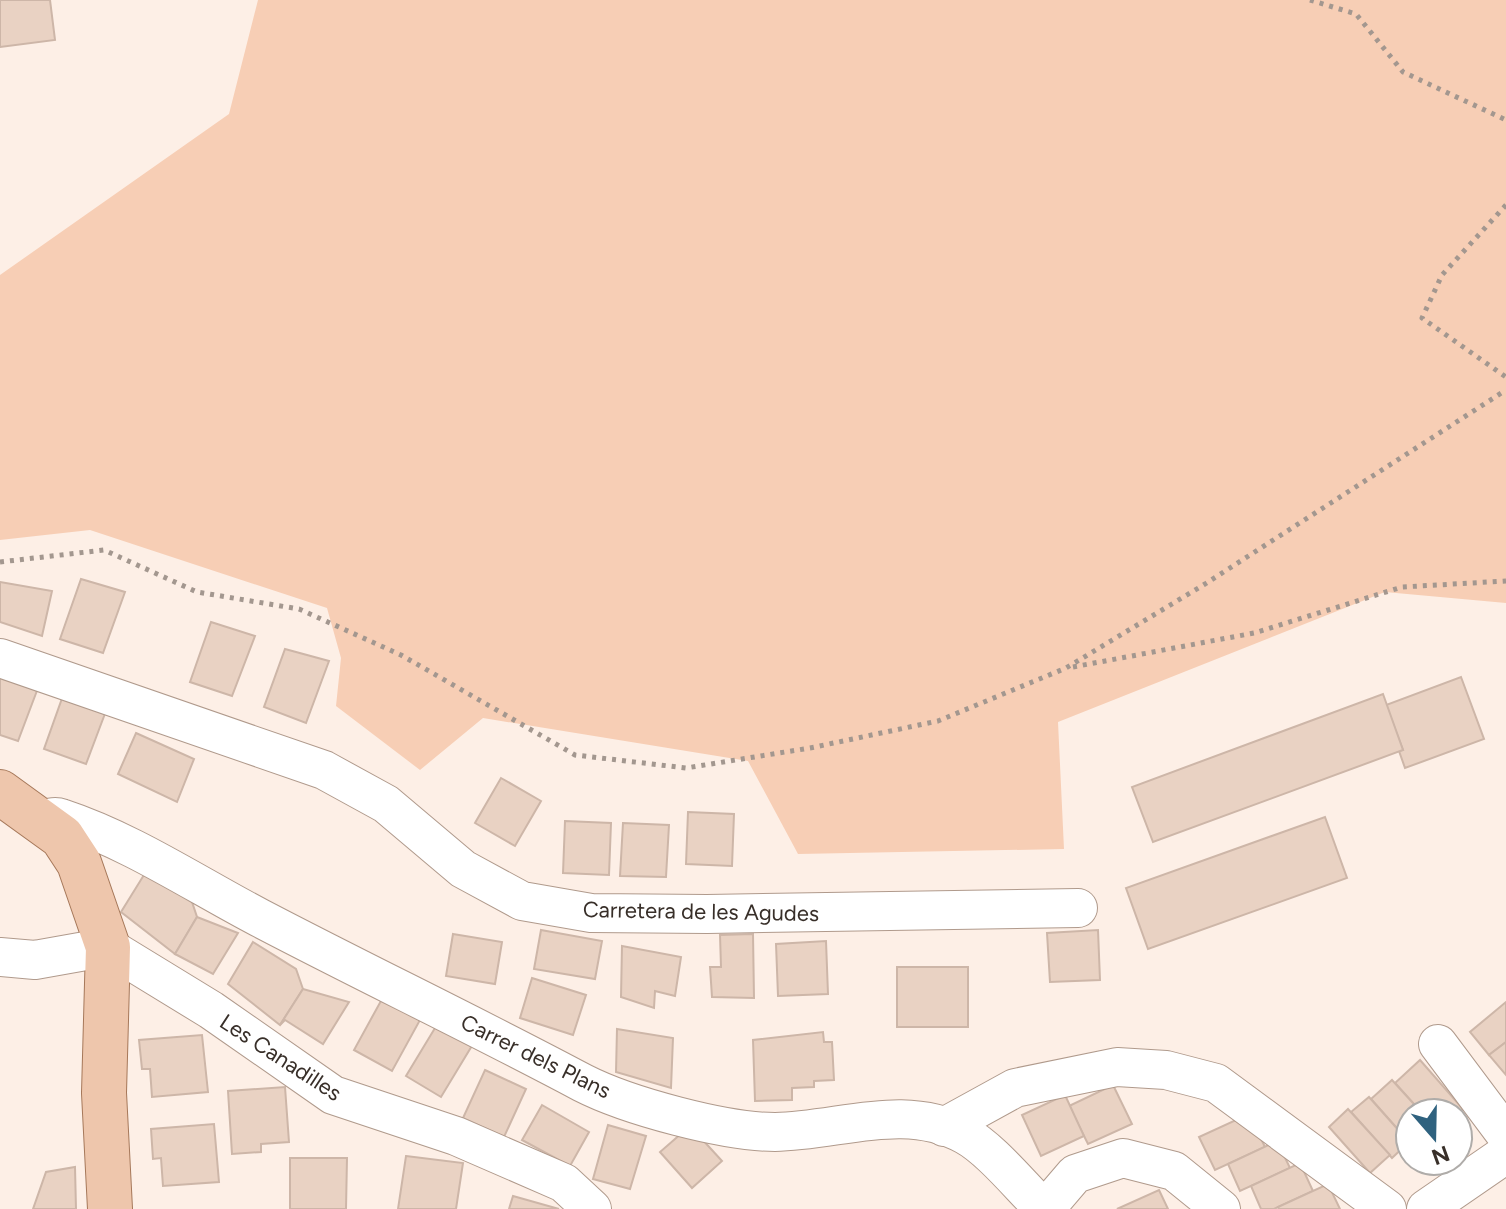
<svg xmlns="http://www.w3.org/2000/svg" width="1506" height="1209" font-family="Figtree,sans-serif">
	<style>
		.green { fill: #f7ceb5 }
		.building { fill: #e9d2c3; stroke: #cdb6a8; stroke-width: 2 }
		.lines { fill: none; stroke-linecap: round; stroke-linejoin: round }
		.minor-casing { stroke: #b09a8c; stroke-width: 40 }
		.major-casing { stroke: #a6785a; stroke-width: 46 }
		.path { stroke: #a3978f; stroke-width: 5; stroke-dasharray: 4 6; stroke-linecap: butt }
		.minor { stroke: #fff; stroke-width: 38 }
		.major { stroke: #eec6ac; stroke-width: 44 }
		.labels { text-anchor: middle; stroke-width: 7; stroke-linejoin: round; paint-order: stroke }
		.street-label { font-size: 22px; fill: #382f29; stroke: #fff }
	</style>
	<rect width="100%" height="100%" fill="#fdefe6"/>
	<polygon class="green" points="258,0 1506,0 1506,603 1385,592 1058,722 1064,849 798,854 748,761 483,718 420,770 336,706 341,658 327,608 90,530 0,540 0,275 229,114"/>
	<g class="building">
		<polygon points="0,0 50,0 55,40 0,47"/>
		<polygon points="81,579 125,592 103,653 60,639"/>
		<polygon points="0,582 52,591 42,636 0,622"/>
		<polygon points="211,622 255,636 232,696 190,682"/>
		<polygon points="285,649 329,661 306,723 264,707"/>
		<polygon points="0,668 41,680 18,741 0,735"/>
		<polygon points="1461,677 1484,739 1405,768 1399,751 1403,750 1386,705"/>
		<polygon points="65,690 109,703 86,764 44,749"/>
		<polygon points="1383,694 1403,750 1153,842 1132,787"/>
		<polygon points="136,733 194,759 177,802 118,774"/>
		<polygon points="501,778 541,801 515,846 475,823"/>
		<polygon points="688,812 734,814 732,866 686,864"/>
		<polygon points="1325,817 1347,878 1148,949 1126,888"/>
		<polygon points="565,821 611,823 609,875 563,873"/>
		<polygon points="623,823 669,825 666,877 620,876"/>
		<polygon points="147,870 190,896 197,917 175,954 121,912"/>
		<polygon points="197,917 238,933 213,974 175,954"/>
		<polygon points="541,930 602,941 595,979 534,969"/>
		<polygon points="1098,930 1100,980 1050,982 1047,933"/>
		<polygon points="453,934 502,942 495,984 446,976"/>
		<polygon points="753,934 754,998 712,997 710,967 721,967 720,935"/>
		<polygon points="826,941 828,994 778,996 776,944"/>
		<polygon points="253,942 296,969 303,989 280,1025 228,984"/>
		<polygon points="622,946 681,957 675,996 655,991 654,1008 621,997"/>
		<rect x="897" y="967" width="71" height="60"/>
		<polygon points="532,978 586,995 573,1035 520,1018"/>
		<polygon points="303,989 349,1002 323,1044 285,1020 280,1025"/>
		<polygon points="382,999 420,1020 392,1071 354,1050"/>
		<polygon points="1506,1002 1506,1042 1489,1055 1470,1032"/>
		<polygon points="438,1023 473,1044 441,1097 406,1076"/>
		<polygon points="617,1029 673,1038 671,1088 616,1072"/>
		<polygon points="823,1032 824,1042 832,1042 834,1080 814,1081 814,1087 792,1088 792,1100 755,1101 753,1040"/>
		<polygon points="202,1035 208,1092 152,1097 150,1069 142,1069 139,1040"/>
		<polygon points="1506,1042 1506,1075 1489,1055"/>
		<polygon points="1420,1060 1463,1109 1458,1113 1422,1113 1395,1083"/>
		<polygon points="485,1070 526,1089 504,1137 463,1118"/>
		<polygon points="1392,1080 1422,1113 1410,1113 1410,1143 1371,1099"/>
		<polygon points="1113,1085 1132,1124 1088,1144 1069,1106"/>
		<polygon points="285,1087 289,1142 261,1144 261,1152 232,1154 228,1091"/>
		<polygon points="1065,1095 1084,1136 1041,1156 1022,1115"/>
		<polygon points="1369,1097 1409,1142 1392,1158 1351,1112"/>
		<polygon points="542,1105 589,1132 570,1166 522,1140"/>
		<polygon points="1348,1109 1390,1155 1370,1173 1329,1127"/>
		<polygon points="1249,1114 1265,1147 1215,1170 1199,1137"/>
		<polygon points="214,1124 219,1182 163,1186 161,1158 153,1159 151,1129"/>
		<polygon points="608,1125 646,1136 630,1189 593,1179"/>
		<polygon points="690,1126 722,1161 692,1188 660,1152"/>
		<polygon points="1277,1141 1290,1168 1240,1191 1228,1164"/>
		<polygon points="406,1156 463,1163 456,1209 398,1209"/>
		<polygon points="290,1158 347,1158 346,1209 290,1209"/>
		<polygon points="1300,1163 1313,1191 1274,1209 1261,1209 1251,1186"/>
		<polygon points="75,1167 76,1209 33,1209 46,1172"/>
		<polygon points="1328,1184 1340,1209 1279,1209 1278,1207"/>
		<polygon points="1159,1190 1168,1209 1117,1209"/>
		<polygon points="513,1196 559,1209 509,1209"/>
	</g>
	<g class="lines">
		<g class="minor-casing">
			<g id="minor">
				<polyline points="0,658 324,770 386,804 463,869 522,901 591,913 707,914 1078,908"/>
				<path d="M38 822C46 819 53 815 61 818 131 841 195 884 260 918 367 974 476 1026 583 1083 628 1106 725 1132 775 1132 840 1131 904 1102 965 1135 991 1149 1022 1188 1044 1209"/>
				<polyline points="0,957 35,960 108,947 211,1010 333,1095 456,1136 564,1183 592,1209"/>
				<polyline points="1438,1044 1506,1135"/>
				<polyline points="944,1127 1015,1088 1117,1067 1166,1070 1216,1083 1387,1209"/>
				<polyline points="1045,1209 1075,1174 1123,1158 1174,1171 1221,1209"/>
				<polyline points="1426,1209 1506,1154"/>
			</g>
		</g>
		<g class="major-casing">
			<polyline id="major" points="0,792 62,837 79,863 108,947 104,1093 110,1209"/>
		</g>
		<g class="path">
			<polyline points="1310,0 1356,14 1403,72 1506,120"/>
			<polyline points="1506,205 1442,275 1422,318 1506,377"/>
			<polyline points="0,562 104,550 197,592 299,609 401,655 575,755 686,768 810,748 938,721 1066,668 1205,584 1506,390"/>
			<polyline points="1073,667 1254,633 1402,587 1506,581"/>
		</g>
		<use href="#minor" class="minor"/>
		<use href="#major" class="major"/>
	</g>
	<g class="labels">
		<g class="street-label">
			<text transform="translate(701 911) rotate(1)" y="8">Carretera de les Agudes</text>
			<text transform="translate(536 1056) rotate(26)" y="8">Carrer dels Plans</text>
			<text transform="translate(281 1057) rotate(33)" y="8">Les Canadilles</text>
		</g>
	</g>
	<g transform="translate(1434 1137) rotate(160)"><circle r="38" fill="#ffffff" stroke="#afaca9" stroke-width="2"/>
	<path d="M0-6L14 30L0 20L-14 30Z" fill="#2f627f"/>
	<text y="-12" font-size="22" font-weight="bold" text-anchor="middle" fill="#382f29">N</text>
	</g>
</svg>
